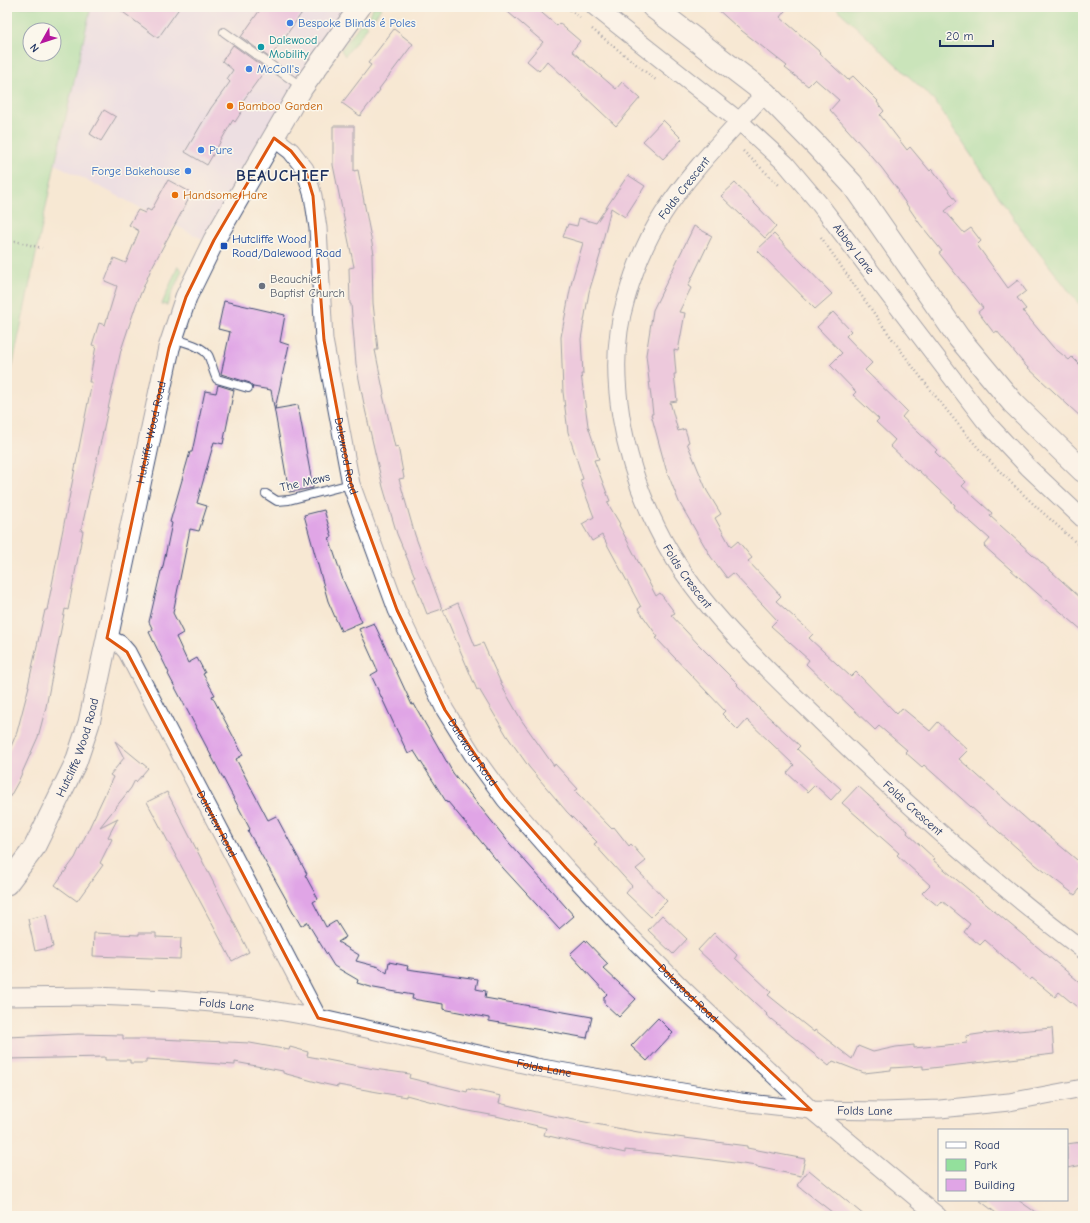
<svg xmlns="http://www.w3.org/2000/svg" width="1090" height="1223" font-family="'Comic Neue',sans-serif">
	<style>
		.built { fill: #e0d4f4 }
		.green { fill: #93e09c; stroke: #57887d; fill-rule: evenodd }
		.building { fill: #e0a5e6 }
		.lines { fill: none; stroke-linecap: round; stroke-linejoin: round }
		.service-casing { stroke: #3c4b70; stroke-width: 10 }
		.minor-casing { stroke: #3c4b70; stroke-width: 19 }
		.tertiary-casing { stroke: #3c4b70; stroke-width: 23 }
		.secondary-casing { stroke: #3c4b70; stroke-width: 24 }
		.path { stroke: #3c4b70; stroke-width: 2.5; stroke-dasharray: 1 3; stroke-linecap: butt }
		.service { stroke: #fff; stroke-width: 8 }
		.minor { stroke: #fff; stroke-width: 17 }
		.tertiary { stroke: #fff; stroke-width: 21 }
		.secondary { stroke: #fff; stroke-width: 22 }
		.marked { fill: none; stroke: #de5710; stroke-width: 3; stroke-linejoin: round }
		.shop-dot { fill: #3f7fe0; stroke: #fbf7ec; stroke-width: 1.5 }
		.culture-dot { fill: #0f9aa8; stroke: #fbf7ec; stroke-width: 1.5 }
		.food-dot { fill: #e8710a; stroke: #fbf7ec; stroke-width: 1.5 }
		.transit-dot { fill: #1a4fb4; stroke: #fbf7ec; stroke-width: 1.5 }
		.worship-dot { fill: #6b7280; stroke: #fbf7ec; stroke-width: 1.5 }
		.labels { text-anchor: middle; stroke-width: 3; stroke-linejoin: round; paint-order: stroke }
		.shop-label { font-size: 12px; fill: #366cbe; stroke: #fbf7ec; text-anchor: start }
		.culture-label { font-size: 12px; fill: #0d838f; stroke: #fbf7ec; text-anchor: start }
		.food-label { font-size: 12px; fill: #c56008; stroke: #fbf7ec; text-anchor: start }
		.street-label { font-size: 12px; fill: #1b2f5e; stroke: #fbf7ec }
		.transit-label { font-size: 12px; fill: #164399; stroke: #fbf7ec; text-anchor: start }
		.worship-label { font-size: 12px; fill: #5b616d; stroke: #fbf7ec; text-anchor: start }
		.district-label { font-size: 16px; font-weight: bold; letter-spacing: 1px; fill: #1b2f5e; stroke: #fbf7ec }
	</style>
	<rect width="100%" height="100%" fill="#fbf7ec"/>
	<filter id="ink" filterUnits="userSpaceOnUse"><feTurbulence type="fractalNoise" baseFrequency=".025" numOctaves="2"/><feDisplacementMap in="SourceGraphic" scale="8" xChannelSelector="R" yChannelSelector="G"/><feConvolveMatrix kernelMatrix="1 2 1 2 8 2 1 2 1" color-interpolation-filters="sRGB"/></filter>
	<filter id="wash" filterUnits="userSpaceOnUse"><feTurbulence type="fractalNoise" baseFrequency=".012" numOctaves="4" result="noise"/><feDisplacementMap in="SourceGraphic" scale="16" xChannelSelector="R" yChannelSelector="G"/><feGaussianBlur stdDeviation="0.9" result="paint"/><feColorMatrix in="noise" values="0 0 0 0 0 0 0 0 0 0 0 0 0 0 0 0 0 1.4 0 .05"/><feComposite in="paint" operator="in"/></filter>
	<g filter="url(#wash)">
		<rect width="100%" height="100%" fill="#f7e8d3"/>
		<polygon class="built" points="91,7 346,7 348,11 252,153 204,240 55,164"/>
		<g class="green">
			<path d="M7 7H91L55 164 7 392ZM30 30H54V54H30Z"/>
			<polygon points="373,7 382,7 374,18 370,15"/>
			<polygon points="835,7 1083,7 1083,309 1023,232 934,100"/>
			<polygon points="364,23 368,26 345,56 341,50 360,24"/>
			<polygon points="178,266 182,270 167,305 162,304"/>
		</g>
		<g id="blocks">
			<g class="building">
				<polygon points="116,7 180,7 158,38"/>
				<polygon points="262,7 306,7 270,58 241,37"/>
				<polygon points="502,7 535,7 557,26 559,23 580,41 572,51 616,89 622,82 640,98 616,126 547,61 539,71 527,61 543,42"/>
				<polygon points="715,7 788,7 780,17 820,52 819,53 848,80 853,76 878,101 877,102 884,111 880,115 907,150 910,147 930,171 932,169 957,201 945,211 964,233 971,228 981,241 977,245 1008,288 1018,280 1026,291 1017,298 1026,309 1023,311 1053,347 1069,360 1072,357 1083,368 1083,419 1026,366 997,331 994,333 978,312 983,308 939,253 942,251 920,224 898,192 899,191 881,167 830,110 839,100 815,79 808,86 785,68 787,66 737,27"/>
				<polygon points="394,29 413,44 379,89 380,90 360,116 342,103 371,65 368,63"/>
				<polygon points="233,45 266,69 242,102 246,105 235,122 233,120 207,165 185,152 211,108 230,82 227,79 233,70 222,61"/>
				<polygon points="104,110 116,117 101,141 90,134"/>
				<polygon points="663,120 682,139 663,159 643,141"/>
				<polygon points="333,126 354,126 354,171 358,170 374,254 372,254 373,303 378,350 375,350 384,394 383,395 395,447 398,446 404,478 399,479 415,535 442,609 427,614 413,578 415,577 397,534 383,487 365,409 356,364 351,304 350,304 349,268 354,267 333,165"/>
				<polygon points="628,175 645,186 625,217 611,208 600,252 601,252 589,292 581,339 583,374 581,374 588,426 599,459 594,460 610,501 607,502 620,524 619,525 656,596 660,593 675,613 671,615 699,645 738,684 737,685 759,708 800,746 797,749 841,789 831,800 815,785 808,792 787,773 794,765 747,720 738,730 722,714 725,711 656,638 658,637 638,609 641,607 602,535 592,541 582,524 594,517 580,480 583,479 568,432 563,392 561,337 572,280 583,243 563,237 568,224 577,226 579,218 596,223"/>
				<polygon points="168,180 192,193 151,269 136,305 121,350 81,531 83,531 68,610 65,609 46,707 38,737 18,782 7,802 7,756 17,732 29,686 28,686 45,610 47,610 92,382 89,382 96,346 92,345 99,323 105,325 117,286 105,281 114,258 126,263 139,231 129,225 138,210 145,213 147,209 151,211"/>
				<polygon points="735,183 776,226 765,238 721,196"/>
				<polygon points="694,226 712,236 688,286 691,288 679,312 685,313 678,351 674,350 676,374 674,374 677,401 670,402 678,431 685,429 689,442 687,443 707,491 721,514 715,518 731,547 738,541 752,558 748,561 781,596 776,601 813,634 809,638 851,677 856,672 897,714 902,708 930,731 938,722 968,750 959,759 1031,823 1032,822 1083,865 1083,885 1075,895 1036,865 924,765 922,767 905,752 907,750 879,726 875,730 806,664 809,660 771,626 777,620 733,573 727,578 711,557 679,502 666,469 651,414 653,414 646,355 653,310"/>
				<polygon points="774,234 832,294 815,309 757,250"/>
				<polygon points="224,301 285,315 280,342 289,345 275,409 298,405 313,488 289,492 271,390 253,387 250,383 221,374 230,332 218,329"/>
				<polygon points="833,312 851,331 846,336 872,363 865,370 907,411 902,417 937,450 935,452 966,482 962,486 992,513 990,516 1083,600 1083,631 1047,600 1046,601 984,546 990,539 954,507 955,505 918,470 917,471 890,446 895,440 876,422 879,419 853,395 856,392 830,365 842,353 817,327"/>
				<polygon points="218,385 234,390 223,444 214,442 197,503 207,506 199,531 190,529 173,613 183,633 176,637 188,663 197,658 205,673 203,674 215,695 212,696 243,755 236,759 268,820 276,816 307,874 305,875 318,899 313,902 326,927 336,921 346,937 338,942 359,955 356,961 379,967 387,973 389,962 408,966 407,969 478,979 476,989 486,991 485,998 592,1017 587,1038 489,1021 489,1018 443,1009 443,1004 412,999 413,995 374,988 357,983 358,980 334,966 307,922 301,926 248,831 250,829 168,674 169,673 149,632 153,630 149,622 161,571 162,571 172,523 170,522 190,452 192,452 205,391 216,393"/>
				<polygon points="324,510 332,537 329,538 343,580 362,622 341,631 328,601 304,515"/>
				<polygon points="458,603 475,646 483,643 504,690 522,721 554,766 555,764 578,789 575,791 612,829 614,827 629,846 631,844 646,861 636,869 667,901 651,917 626,893 632,886 594,844 597,842 567,812 529,767 507,736 479,689 477,690 443,610"/>
				<polygon points="374,623 412,705 414,704 453,773 510,844 574,916 559,929 503,868 448,802 447,803 414,751 408,754 371,675 378,671 359,629"/>
				<polygon points="115,741 148,768 136,782 135,780 131,788 100,827 118,818 108,837 112,839 100,863 103,865 77,901 55,885 75,858 113,777 110,775 124,758"/>
				<polygon points="858,786 908,831 907,833 935,859 933,860 1083,985 1083,1012 1059,992 1055,997 1032,978 1030,980 985,940 980,945 964,932 970,924 942,901 938,906 922,893 930,885 897,855 899,853 842,803"/>
				<polygon points="167,792 249,952 232,961 147,802"/>
				<polygon points="46,915 53,947 35,951 28,919"/>
				<polygon points="662,915 687,939 673,954 648,930"/>
				<polygon points="94,933 139,935 139,933 156,933 156,937 181,938 180,959 93,956"/>
				<polygon points="714,933 737,955 735,958 771,992 768,995 814,1032 815,1030 852,1059 858,1046 873,1052 896,1047 914,1045 914,1048 967,1043 966,1036 986,1033 986,1034 1018,1030 1018,1031 1052,1028 1054,1054 923,1069 923,1066 891,1068 891,1070 864,1073 833,1061 829,1066 766,1015 767,1014 698,950"/>
				<polygon points="585,940 608,964 603,968 636,999 619,1017 604,1003 604,997 607,994 570,954"/>
				<polygon points="658,1018 673,1033 647,1061 631,1046"/>
				<polygon points="78,1034 123,1035 123,1039 158,1039 250,1043 289,1050 290,1047 308,1052 307,1056 374,1069 410,1074 409,1078 467,1092 468,1089 501,1096 499,1103 548,1115 638,1132 747,1146 747,1148 805,1159 801,1176 757,1167 757,1166 697,1158 625,1150 625,1153 544,1135 546,1128 496,1116 463,1110 406,1095 406,1097 338,1085 338,1087 320,1083 283,1073 283,1071 235,1062 235,1065 146,1059 146,1063 130,1063 130,1060 105,1060 105,1057 7,1059 7,1037"/>
				<polygon points="1081,1142 1083,1165 1067,1168 1067,1144"/>
				<polygon points="809,1170 865,1216 837,1216 797,1185"/>
				<polygon points="979,1200 1018,1200 1041,1216 1000,1216"/>
			</g>
		</g>
	</g>
	<g filter="url(#ink)">
		<use href="#blocks" fill-opacity="0" stroke="#3c4b70" stroke-width="1"/>
		<g class="lines">
			<g class="service-casing">
				<g id="service">
					<polyline points="224,32 302,87"/>
					<path d="M173 338C183 342 201 345 208 355 211 360 213 372 217 379L248 388"/>
					<polyline points="266,494 277,501 289,500 351,484"/>
				</g>
			</g>
			<g class="minor-casing">
				<g id="minor">
					<path id="s1" d="M595 7 739 121 786 164 818 202 985 421 1028 467 1083 519"/>
					<path id="s2" d="M765 93C731 131 690 171 663 214 646 240 634 270 626 299 604 371 624 462 657 528 690 596 753 656 807 708 894 794 986 876 1083 950"/>
					<path id="s3" d="M274 138 291 151 305 169 313 196 318 228 324 340 351 484 397 610 445 710 473 755 505 799 566 868 623 929 686 992 811 1110 938 1216"/>
					<path id="s4" d="M107 638 120 644 127 652 318 1018"/>
					<path id="s5" d="M7 997 94 996 168 999 255 1007 318 1018 536 1067 741 1102 811 1110 883 1111 940 1109 1009 1102 1083 1088"/>
				</g>
			</g>
			<g class="tertiary-casing">
				<g id="tertiary">
					<path id="s6" d="M7 884 34 848 76 762 89 723 169 348 186 297 214 240 302 88 360 7"/>
				</g>
			</g>
			<g class="secondary-casing">
				<polyline id="secondary" points="653,7 765,93 814,143 852,184 959,338 1013,403 1083,471"/>
			</g>
			<g class="path">
				<polyline points="567,7 582,20"/>
				<polyline points="592,29 657,81"/>
				<polyline points="743,151 780,186"/>
				<path d="M821 237C869 307 918 378 974 443 1007 482 1046 515 1083 549"/>
				<polyline points="7,239 42,248"/>
			</g>
			<use href="#service" class="service"/>
			<use href="#minor" class="minor"/>
			<use href="#tertiary" class="tertiary"/>
			<use href="#secondary" class="secondary"/>
		</g>
	</g>
	<path d="M0 0H1090V1223H0ZM274 138 291 151 305 169 313 196 324 340 351 484 397 610 445 710 505 799 566 868 686 992 811 1110 741 1102 536 1067 318 1018 127 652 107 638 169 348 186 297 214 240Z" fill="#f7e8d3" fill-opacity=".55" fill-rule="evenodd"/>
	<path class="marked" d="M274 138 291 151 305 169 313 196 324 340 351 484 397 610 445 710 505 799 566 868 686 992 811 1110 741 1102 536 1067 318 1018 127 652 107 638 169 348 186 297 214 240Z"/>
	<g class="shop-dot">
		<circle cx="290" cy="23" r="4"/>
		<circle cx="249" cy="69" r="4"/>
		<circle cx="201" cy="150" r="4"/>
		<circle cx="188" cy="171" r="4"/>
	</g>
	<circle class="culture-dot" cx="261" cy="47" r="4"/>
	<g class="food-dot">
		<circle cx="230" cy="106" r="4"/>
		<circle cx="175" cy="195" r="4"/>
	</g>
	<rect class="transit-dot" x="220" y="242" width="8" height="8" rx="2"/>
	<circle class="worship-dot" cx="262" cy="286" r="4"/>
	<g class="labels">
		<g class="shop-label">
			<text x="298" y="27">Bespoke Blinds é Poles</text>
			<text x="257" y="73">McColl's</text>
			<text x="209" y="154">Pure</text>
			<text x="180" y="175" text-anchor="end">Forge Bakehouse</text>
		</g>
		<g class="culture-label">
			<text x="269" y="44">Dalewood<tspan x="269" dy="14">Mobility</tspan></text>
		</g>
		<g class="food-label">
			<text x="238" y="110">Bamboo Garden</text>
			<text x="183" y="199">Handsome Hare</text>
		</g>
		<g class="street-label">
			<text transform="translate(684 188) rotate(-52)" y="4">Folds Crescent</text>
			<text dy="4" stroke="none"><textPath href="#s1" startOffset="356">Abbey Lane</textPath></text>
			<text dy="4" stroke="none"><textPath href="#s6" startOffset="479">Hutcliffe Wood Road</textPath></text>
			<text dy="4" stroke="none"><textPath href="#s3" startOffset="335">Dalewood Road</textPath></text>
			<text transform="translate(305 482) rotate(-13)" y="4">The Mews</text>
			<text dy="4" stroke="none"><textPath href="#s2" startOffset="545">Folds Crescent</textPath></text>
			<text dy="4" stroke="none"><textPath href="#s6" startOffset="155">Hutcliffe Wood Road</textPath></text>
			<text dy="4" stroke="none"><textPath href="#s3" startOffset="659">Dalewood Road</textPath></text>
			<text dy="4" stroke="none"><textPath href="#s2" startOffset="869">Folds Crescent</textPath></text>
			<text dy="4" stroke="none"><textPath href="#s4" startOffset="219">Daleview Road</textPath></text>
			<text dy="4" stroke="none"><textPath href="#s3" startOffset="983">Dalewood Road</textPath></text>
			<text dy="4" stroke="none"><textPath href="#s5" startOffset="220">Folds Lane</textPath></text>
			<text dy="4" stroke="none"><textPath href="#s5" startOffset="544">Folds Lane</textPath></text>
			<text dy="4" stroke="none"><textPath href="#s5" startOffset="868">Folds Lane</textPath></text>
		</g>
		<g class="transit-label">
			<text x="232" y="243">Hutcliffe Wood<tspan x="232" dy="14">Road/Dalewood Road</tspan></text>
		</g>
		<g class="worship-label">
			<text x="270" y="283">Beauchief<tspan x="270" dy="14">Baptist Church</tspan></text>
		</g>
		<g class="district-label">
			<text x="283" y="181">BEAUCHIEF</text>
		</g>
	</g>
	<rect width="1090" height="1223" fill="none" stroke="#fbf7ec" stroke-width="24"/>
	<rect x="938" y="1129" width="130" height="72" fill="#fbf7ec" stroke="#a1a7b3"/>
	<rect x="946" y="1142" width="20" height="6" fill="#ffffff" stroke="#a1a7b3"/>
	<text x="974" y="1149" font-size="12" fill="#1b2f5e">Road</text>
	<rect x="946" y="1159" width="20" height="12" fill="#93e09c" stroke="#a1a7b3"/>
	<text x="974" y="1169" font-size="12" fill="#1b2f5e">Park</text>
	<rect x="946" y="1179" width="20" height="12" fill="#e0a5e6" stroke="#a1a7b3"/>
	<text x="974" y="1189" font-size="12" fill="#1b2f5e">Building</text>
	<g transform="translate(42 42) rotate(231)"><circle r="19" fill="#fbf7ec" stroke="#a1a7b3"/>
	<path d="M0-3L7 15L0 10L-7 15Z" fill="#b5179e"/>
	<text y="-6" font-size="11" font-weight="bold" text-anchor="middle" fill="#1b2f5e">N</text>
	</g>
	<path d="M940 40v6h53v-6" fill="none" stroke="#1b2f5e" stroke-width="2"/>
	<text x="946" y="40" font-size="12" fill="#1b2f5e" stroke="#fbf7ec" stroke-width="3" paint-order="stroke">20 m</text>
</svg>
